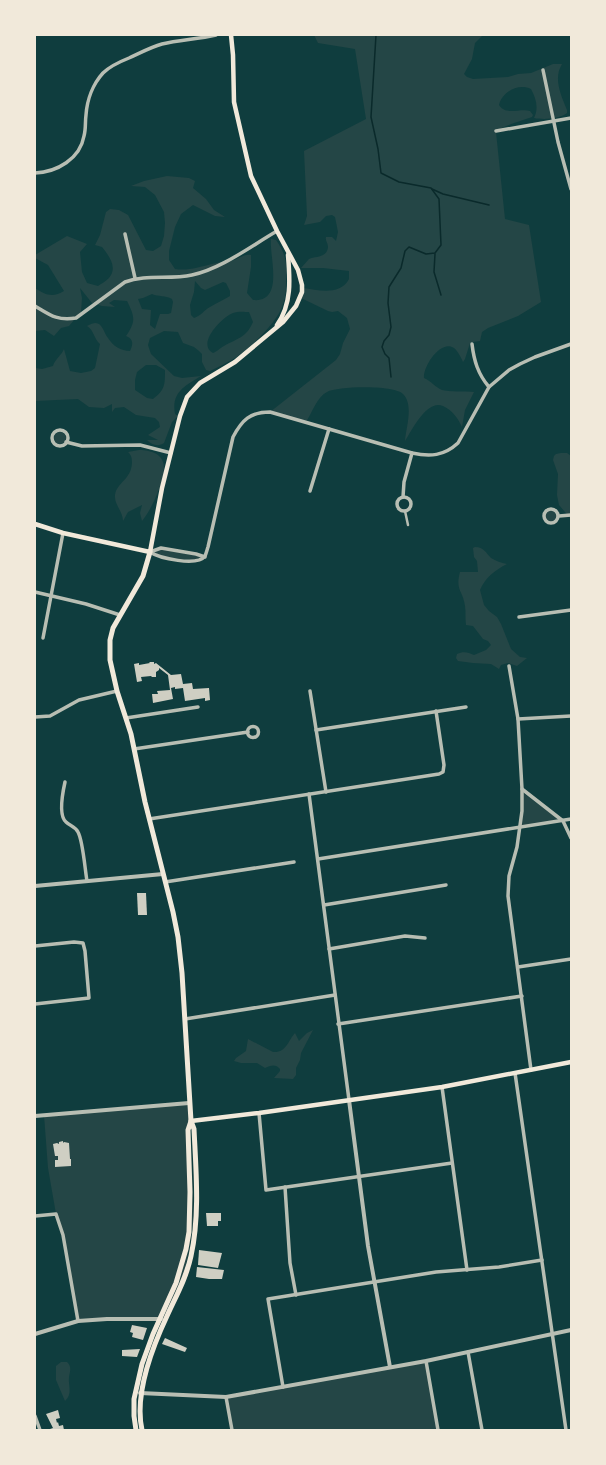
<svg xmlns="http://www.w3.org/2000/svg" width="606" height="1465" font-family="Lato,sans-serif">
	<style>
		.green { fill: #244646; fill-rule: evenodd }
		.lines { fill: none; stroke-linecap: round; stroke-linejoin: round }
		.stream { stroke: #0a2a2b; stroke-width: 1.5 }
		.building { fill: #cfcfc3 }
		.pedestrian { stroke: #b8beb3; stroke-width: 2.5 }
		.minor { stroke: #b8beb3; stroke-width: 3.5 }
		.tertiary { stroke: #b8beb3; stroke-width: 4 }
		.secondary { stroke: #f1e9da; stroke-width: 4.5 }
		.primary { stroke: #f1e9da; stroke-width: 5 }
	</style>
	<rect width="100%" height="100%" fill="#0f3d3e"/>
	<g class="green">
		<path d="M314 35H483L475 43 472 59 464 74 467 77 473 79 508 77 518 74 531 73 553 64H562C553 79 561 95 567 110V113C559 119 544 120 534 118 539 108 536 98 531 89 518 83 502 92 499 105 506 116 520 108 530 111L533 115 532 117C524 120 499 127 496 132L505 219 529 225 541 302 518 316 488 328 482 332 480 341 473 342 470 343 465 359 463 362C461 358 458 351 454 348 441 339 423 366 424 378 431 381 435 387 442 390 448 392 466 391 474 392L465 410 462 427C458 418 452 410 443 406 427 399 412 430 405 441 406 427 414 405 403 394 394 385 338 386 327 392 317 397 312 413 306 422L270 412 336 360 340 354 343 343 350 329 347 318 338 311 332 312 328 311 301 298 303 288C318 290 340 296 349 279V271L323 268H301L309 259C316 256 327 258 328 247 328 243 325 241 326 237H332L336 241 338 232 335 217 332 215 326 216 320 222 304 225 307 216 304 151 366 119 355 49 318 43Z"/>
		<path d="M167 176 189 178 195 181 193 188 206 199 214 210 225 217 215 216 193 205 181 214 175 227 169 251V260L175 269C188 271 199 267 212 264 219 262 227 262 234 260 240 258 244 254 251 255V267L247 293 253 300C285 303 269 256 271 239L276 240C286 254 287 263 286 280 286 288 286 297 283 304 279 321 249 349 235 358 227 363 218 367 210 371L206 370 202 362V354L199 351 194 347 183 343 178 332 164 331 150 338 148 345 151 354 174 376 182 378 201 376C185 386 171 392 175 414L178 416 172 422 164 443C158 447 152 445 147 440H158L148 435 160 427 159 422 155 418 136 415 124 407 115 408 112 412V404L104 408 89 407 78 399 35 401V368L42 369 53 366C55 359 61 356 64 349L70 371 81 373 91 371 95 368 100 344C94 339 94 330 87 326 102 317 102 330 108 338 113 346 121 351 130 351 133 345 134 339 126 336 136 321 135 317 127 301L114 300 109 303 115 307 102 306 92 303 80 288 82 298 81 312 69 326 61 328 54 336 45 330 35 331V288C45 295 53 298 64 291L48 265 35 258V255L67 236 87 244 80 252 82 272 87 283 98 286C101 284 106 281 109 278 118 267 109 256 102 247L95 245 100 235 106 212 110 209 119 210 128 215 146 250 153 251 161 246 164 236 165 223 164 212 155 195 145 187 131 186 144 181ZM195 281 201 288 205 290 223 282 226 283 230 291V296C224 300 216 303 210 307 204 310 201 316 194 318L191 315 190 305 194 292ZM152 294C159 297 165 295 172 299L173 302 171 313 168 314H160L155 329 150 325 151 310 142 309 138 299 143 298ZM249 312 253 322C246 338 238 338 224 346 220 348 218 351 213 353 196 344 222 317 233 313 238 311 245 312 249 312ZM146 365H156L165 370C165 385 165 390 153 399L147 398 135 390V380L137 372Z"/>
		<circle cx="60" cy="438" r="6"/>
		<path d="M139 450C147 450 160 452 163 462 168 475 151 511 142 521L140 513 142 505 128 512 123 521C123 511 114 505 115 495 117 482 131 480 132 463 132 457 131 455 128 452Z"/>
		<path d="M561 453H567L571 456V486C569 493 571 510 571 519L559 505 557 495 558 474 553 460 554 456 556 454Z"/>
		<circle cx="551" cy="516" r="6"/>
		<path d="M475 547C484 547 486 553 491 558 496 561 501 563 507 564 495 570 485 578 480 590L484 605 489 611 497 617 501 624 511 649 520 657 527 658 517 666 508 663 501 665 499 669 491 664 473 663 458 661 456 658 457 654C463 651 468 652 474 655L486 650 491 645 488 641 483 639 473 626 466 625C465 619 466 612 465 606 463 590 455 591 460 572H478L477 561 474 557 473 548Z"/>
		<path d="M161 549 203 557C191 563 163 558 152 552Z"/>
		<polygon points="523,793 560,820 521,826 524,809"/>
		<path d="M313 1030 301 1053 300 1060 296 1068V1075L293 1079 274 1078 280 1071V1069C276 1064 271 1065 265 1068L257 1063H241L234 1061 236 1058 246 1051 248 1039 273 1052C286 1053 288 1041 295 1033L299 1041 307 1033Z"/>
		<polygon points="189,1103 193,1191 193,1225 189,1250 182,1283 163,1319 110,1319 78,1322 63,1235 56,1214 48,1168 44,1115"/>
		<polygon points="426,1361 438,1430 232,1430 226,1397"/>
		<path d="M61 1362H67C72 1367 70 1371 69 1377 68 1386 73 1394 65 1401L56 1380V1366Z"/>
	</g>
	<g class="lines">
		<g class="stream">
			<polyline points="376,35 371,117 378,149 381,173 399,182 431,188 439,199 441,245 435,253 426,254 409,247 405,251 401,268 389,287 388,303 391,327 389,335 384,341 382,347 385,354 389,358 391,377"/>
			<polyline points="432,189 443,194 489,205"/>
			<polyline points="435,254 434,272 441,295"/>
		</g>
	</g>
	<g class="building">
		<polygon points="149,662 154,662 154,664 156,663 171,675 181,674 183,684 192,683 193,689 209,688 210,700 205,701 205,698 185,701 183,688 175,689 175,687 171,688 173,699 153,703 152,694 158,694 157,691 170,690 168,675 159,668 159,670 156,672 156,677 152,677 151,676 141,677 142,681 137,682 134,664 139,663 139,665 150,663"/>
		<polygon points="137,893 146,893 147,915 138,915"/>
		<polygon points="63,1141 63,1143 64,1142 69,1143 70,1159 71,1159 71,1166 55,1167 55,1160 58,1160 58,1156 55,1156 53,1144 57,1143 59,1144 59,1142"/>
		<polygon points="206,1213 221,1213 221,1221 218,1221 218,1226 207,1226"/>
		<polygon points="199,1250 222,1253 218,1268 198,1265"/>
		<polygon points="197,1267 224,1270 222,1279 209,1279 196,1277"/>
		<polygon points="132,1325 147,1328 143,1340 132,1337 133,1333 130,1332"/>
		<polygon points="165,1338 187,1348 185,1352 162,1344"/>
		<polygon points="140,1349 137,1357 122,1356 122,1350"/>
		<polygon points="58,1410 60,1418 56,1419 57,1423 58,1422 59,1426 63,1425 64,1430 47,1430 53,1428 46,1414"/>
	</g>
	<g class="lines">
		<polyline class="pedestrian" points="405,511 408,525"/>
		<g class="minor">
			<polyline points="543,70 558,142 571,189"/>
			<polyline points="496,131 571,118"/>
			<path d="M35 173C57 172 80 159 84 136 86 129 85 122 86 115 87 100 93 84 103 73 110 66 119 62 129 58 140 53 151 47 162 44 180 40 199 39 216 35"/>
			<polyline points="125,234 135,278"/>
			<path d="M35 306C50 315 57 321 76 318L125 282C146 274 170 280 192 275 221 269 251 246 277 231"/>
			<path d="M472 344C474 361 478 374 489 387"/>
			<circle cx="60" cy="438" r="8"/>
			<polyline points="66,442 82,446 140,445 171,453"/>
			<polyline points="310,491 329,429"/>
			<polyline points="403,497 404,482 412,453"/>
			<circle cx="404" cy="504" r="7"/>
			<circle cx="551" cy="516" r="7"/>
			<polyline points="559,516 571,515"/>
			<path d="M150 552C159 558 197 567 205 556 206 554 207 550 208 547L233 437C242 420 250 412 270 412L412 453C430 457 444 456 458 443L489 387 509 370 520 364 535 357 571 344"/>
			<polyline points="150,552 161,548 196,554 205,557"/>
			<polyline points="35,592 86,604 120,615"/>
			<polyline points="519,617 571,610"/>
			<polyline points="43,638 63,533"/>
			<polyline points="509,666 518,719 522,789 522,811 517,847 509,876 508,896 531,1070"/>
			<polyline points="310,691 326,792"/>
			<polyline points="35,717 50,716 79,700 117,691"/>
			<polyline points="126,718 198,707"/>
			<polyline points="518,719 571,716"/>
			<circle cx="253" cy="732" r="5.5"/>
			<polyline points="316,730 466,707"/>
			<polyline points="134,749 248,732"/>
			<path d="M65 782C63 791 58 815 66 822 70 826 75 826 78 832 83 841 85 870 87 881"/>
			<polyline points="522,789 563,821 571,838"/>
			<polyline points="309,794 349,1100"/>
			<polyline points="149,819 439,774 443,772 444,765 436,711"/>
			<polyline points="318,859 571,819"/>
			<polyline points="165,882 294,862"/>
			<polyline points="324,905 446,885"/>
			<polyline points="35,946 74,942 83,943 85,951 89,998 35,1004"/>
			<polyline points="329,949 405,936 425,938"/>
			<polyline points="518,967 571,959"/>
			<polyline points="185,1019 335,995"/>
			<polyline points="338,1024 522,996"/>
			<polyline points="515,1073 566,1430"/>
			<polyline points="442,1087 467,1270"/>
			<polyline points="259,1113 266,1190 452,1163"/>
			<polyline points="285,1187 290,1263 296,1295"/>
			<polyline points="35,1216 56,1214 63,1235 78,1321"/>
			<polyline points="468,1352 482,1430"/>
			<polyline points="426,1361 438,1430"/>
			<polyline points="283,1387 268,1299 436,1272 499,1267 542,1260"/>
			<polyline points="226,1397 232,1430"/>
			<polyline points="35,1416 40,1430"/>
		</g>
		<g class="tertiary">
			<polyline points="35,886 163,874"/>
			<polyline points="349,1100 368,1246 390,1367"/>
			<polyline points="35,1116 189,1103"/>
			<polyline points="35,1334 78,1321 107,1319 161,1319"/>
			<polyline points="140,1393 226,1397 426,1361 571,1330"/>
		</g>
		<g class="secondary">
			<path d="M277 325C292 304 290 279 288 255"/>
			<polyline points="35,524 63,533 150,552 162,488 180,416 187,397 200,383 235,362 283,322 296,306 302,292 302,285 298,270 277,231 251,176 234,102 233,55 231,35"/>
			<polyline points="191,1121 259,1113 442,1087 571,1062"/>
		</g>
		<g class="primary">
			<polyline points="136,1430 134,1416 134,1399 142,1364 153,1334 176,1283 186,1249 189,1232 190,1192 188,1130 191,1121 182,973 178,937 173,912 145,802 131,734 117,691 110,660 110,640 113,628 143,576 150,552"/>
			<path d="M142 1430C134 1394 152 1348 167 1316 176 1296 186 1279 191 1256 200 1215 196 1171 194 1129L191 1121"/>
		</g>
	</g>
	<rect width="606" height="1465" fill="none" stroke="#f1e9da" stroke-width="72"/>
</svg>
